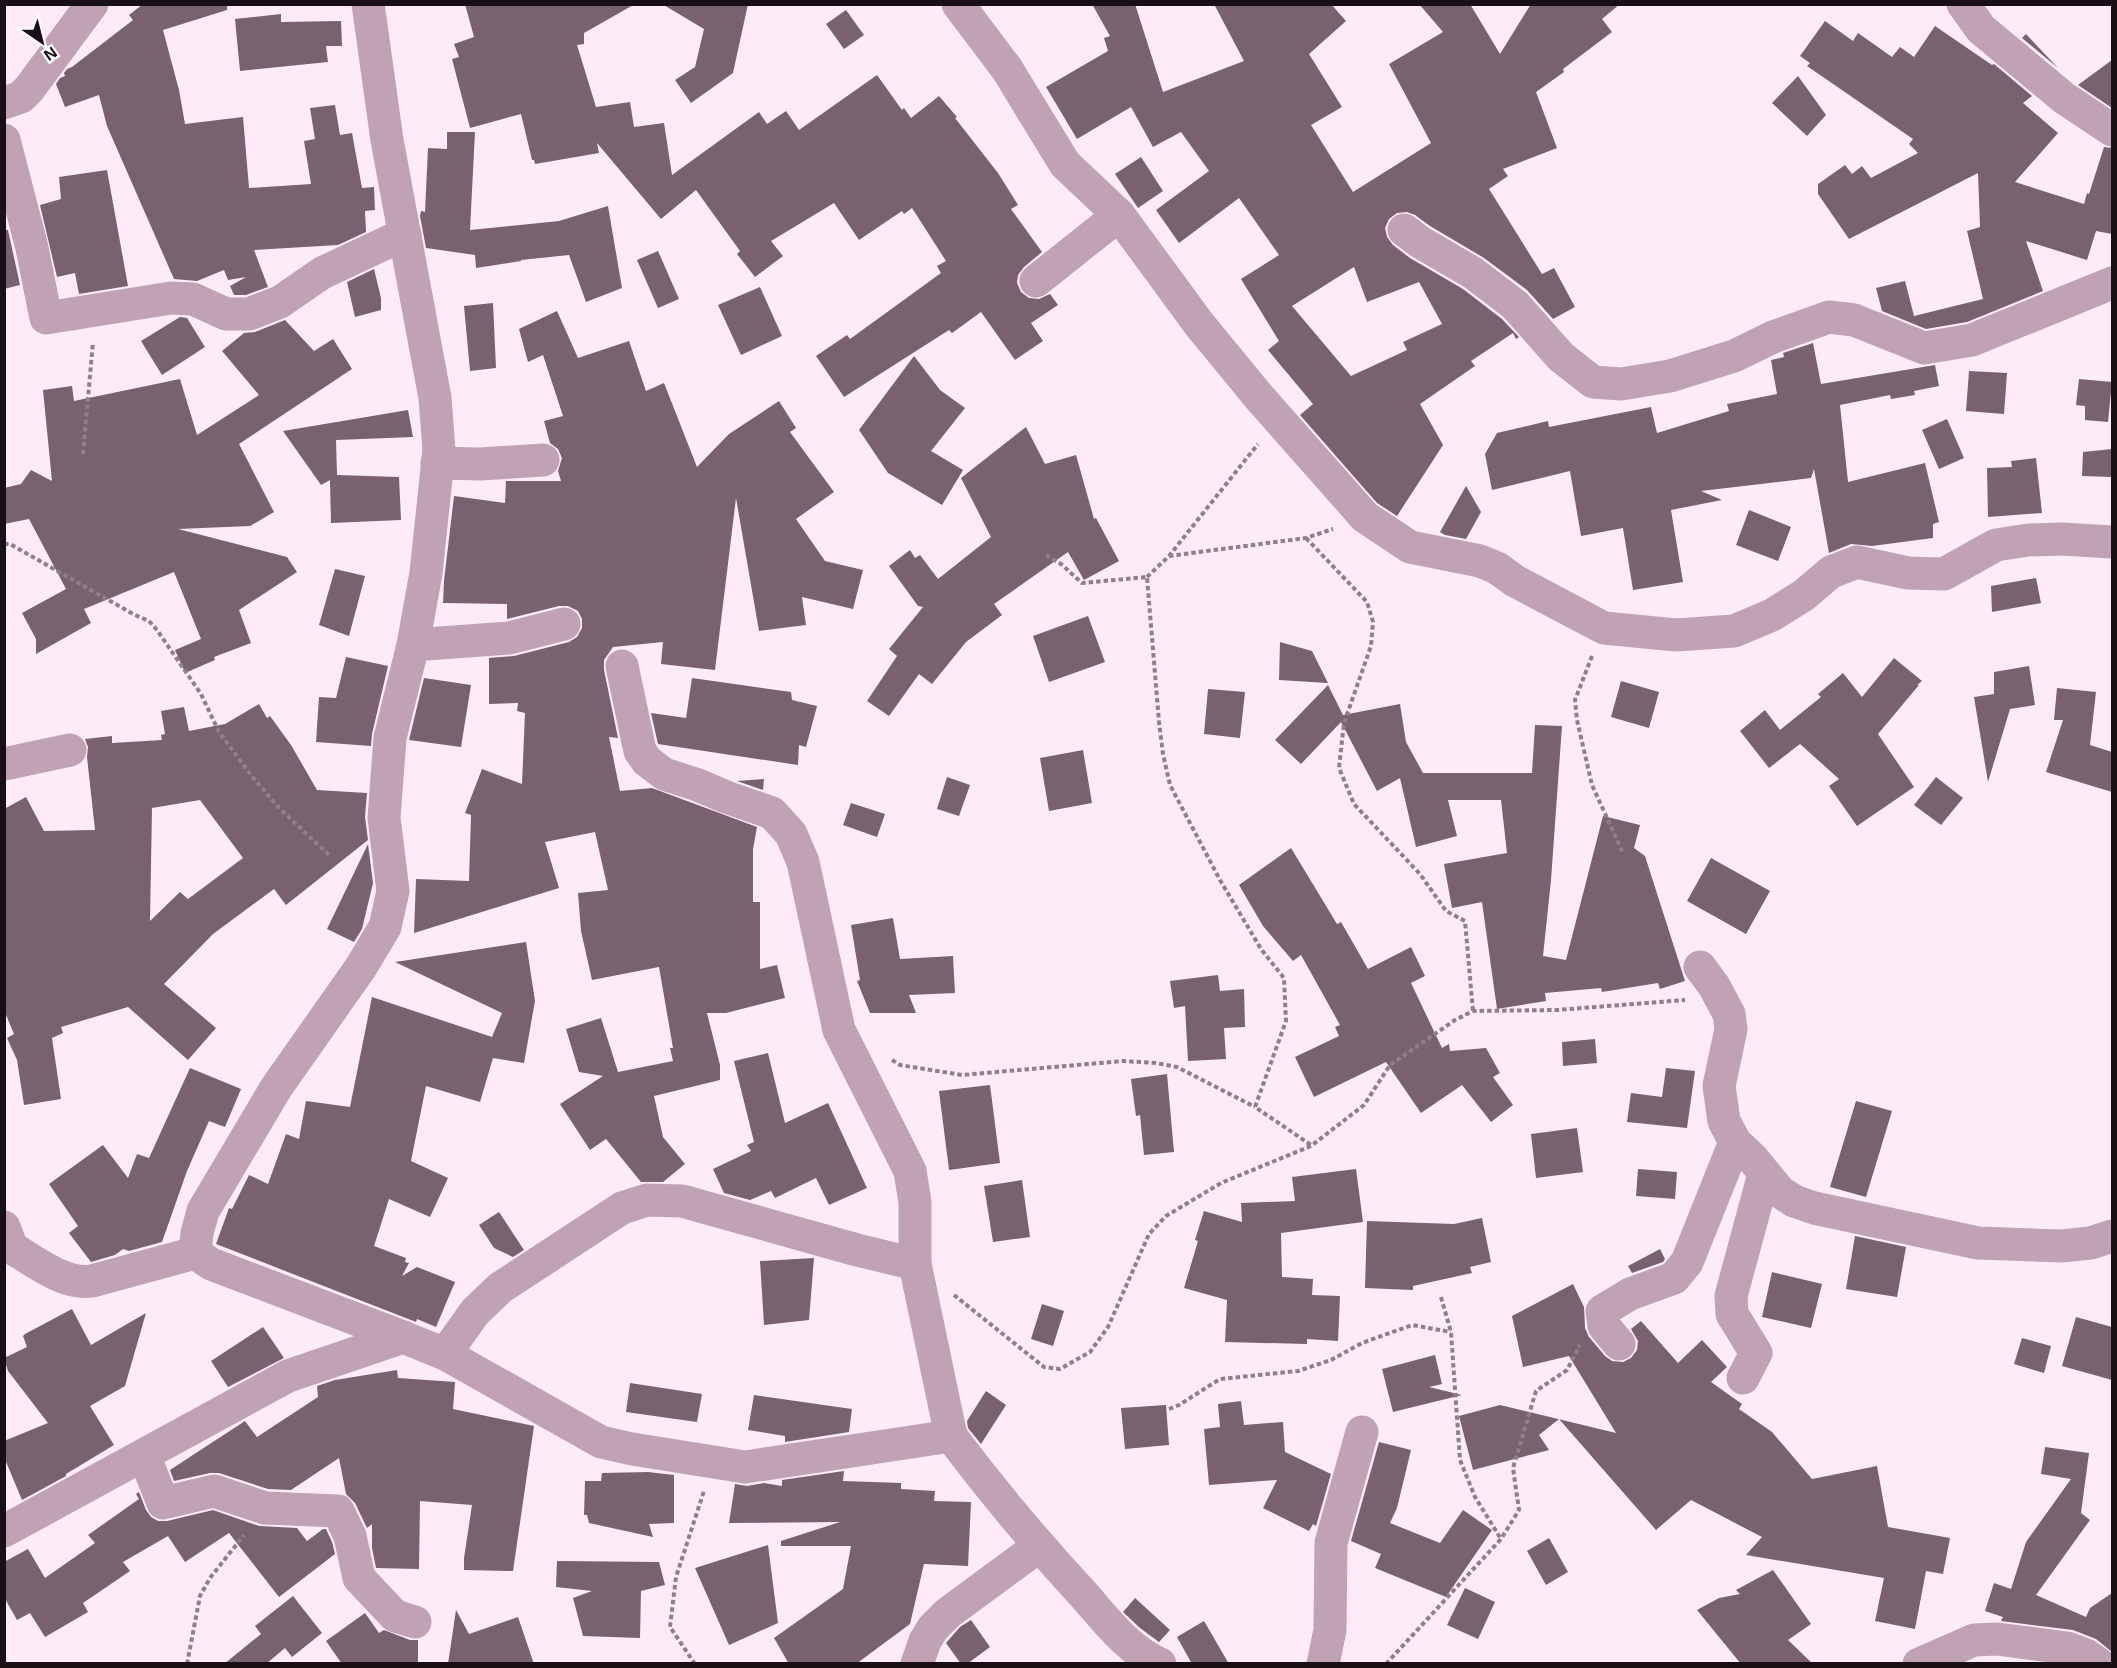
<svg xmlns="http://www.w3.org/2000/svg" width="2117" height="1668" font-family="Arial,sans-serif">
	<style>
		.building { fill: #79616f; fill-rule: evenodd }
		.lines { fill: none; stroke-linecap: round; stroke-linejoin: round }
		.path { stroke: #8d8088; stroke-width: 4; stroke-dasharray: 4.5 3; stroke-linecap: butt }
		.minor { stroke: #c0a2b4; stroke-width: 33 }
	</style>
	<rect width="100%" height="100%" fill="#fdecf6"/>
	<g class="building">
		<polygon points="143,4 227,4 227,10 163,30 179,90 185,124 243,117 249,188 311,184 304,141 315,139 310,108 335,105 340,135 352,133 362,188 374,187 375,210 365,211 366,232 338,245 254,250 268,287 246,295 234,295 230,286 246,277 228,280 224,270 197,281 174,279 107,126 99,95 65,107 56,84 60,78 65,76 64,73 67,69 72,67 133,20 129,15"/>
		<polygon points="465,4 635,4 584,33 584,44 577,45 596,107 630,102 634,127 664,123 672,175 759,112 767,124 786,111 799,130 877,75 902,110 904,108 911,118 939,96 957,117 955,118 998,173 1018,205 1011,209 1042,252 1024,267 1018,275 1017,283 1021,292 1029,298 1039,299 1050,294 1058,305 1031,323 1043,341 1015,360 981,312 952,333 949,330 844,397 816,356 847,335 850,339 941,273 937,266 946,261 912,208 904,214 902,211 859,240 834,203 771,241 783,256 755,277 737,254 740,251 696,190 661,219 597,143 599,153 535,164 534,160 532,160 521,114 470,128 452,59 459,57 454,44 474,37"/>
		<polygon points="662,4 748,4 733,73 691,103 675,80 695,67 704,29"/>
		<path d="M1092 4H1135L1163 92 1244 61 1214 4H1331L1346 21 1309 54 1342 107 1311 125 1353 192 1431 143 1389 64 1443 32 1419 4H1470L1500 54 1531 4H1620L1602 19 1612 32 1563 69 1564 72 1536 92 1557 148 1503 169 1508 176 1489 189 1542 274 1554 268 1575 307 1553 319 1527 290 1484 258 1430 226 1415 215 1407 212 1397 213 1389 219 1385 228 1387 237 1393 245 1410 258 1463 289 1502 319 1519 337 1516 339 1513 333 1471 361 1475 366 1420 404 1443 445 1397 516 1377 503 1300 415 1313 404 1268 350 1279 341 1241 279 1279 255 1239 198 1179 243 1156 210 1209 171 1181 132 1153 147 1131 107 1077 139 1046 87 1108 51 1104 38 1110 36ZM1354 267 1367 302 1419 282 1442 324 1403 342 1407 350 1351 376 1292 306Z"/>
		<polygon points="846,10 864,35 844,49 826,24"/>
		<polygon points="281,14 281,22 341,21 342,46 326,46 328,62 240,71 235,19"/>
		<polygon points="1825,21 1853,41 1858,33 1892,57 1900,47 1914,57 1935,26 1992,65 1994,64 2032,96 2023,103 2058,133 2015,182 2084,204 2087,193 2089,194 2104,147 2112,148 2112,234 2096,231 2087,260 2026,241 2043,291 1967,322 1926,329 1882,311 1876,288 1905,281 1914,316 1983,299 1967,231 1980,227 1978,173 1849,239 1818,194 1818,184 1845,165 1852,174 1862,166 1871,178 1918,153 1909,144 1913,139 1807,66 1810,63 1800,56"/>
		<polygon points="2026,34 2058,68 2022,38"/>
		<polygon points="2112,60 2112,108 2078,85"/>
		<polygon points="1798,76 1826,115 1807,136 1772,103"/>
		<polygon points="447,132 475,132 470,230 559,221 608,206 622,288 586,302 569,255 521,260 521,261 476,268 475,255 426,248 420,216 421,211 425,212 428,148 447,149"/>
		<polygon points="1141,157 1163,191 1138,208 1115,174"/>
		<polygon points="107,170 128,286 79,294 75,273 57,277 40,205 61,199 59,177"/>
		<polygon points="4,230 8,230 20,285 4,289"/>
		<polygon points="658,251 679,299 658,308 637,260"/>
		<polygon points="374,269 381,298 381,310 355,317 347,282"/>
		<polygon points="760,287 782,336 741,355 718,305"/>
		<polygon points="493,303 496,368 470,371 464,306"/>
		<polygon points="557,311 578,358 629,341 646,391 664,383 697,467 729,434 779,401 796,428 790,432 834,492 796,519 825,561 863,570 853,609 802,597 806,625 759,631 736,498 715,670 661,664 663,642 613,647 604,660 604,670 618,738 609,737 620,791 652,788 757,827 753,849 753,902 760,902 760,969 777,965 785,998 726,1013 707,1013 720,1065 720,1080 654,1096 663,1137 685,1164 663,1182 641,1182 606,1139 590,1150 560,1104 603,1076 579,1072 566,1029 601,1018 618,1072 673,1061 670,1048 673,1048 659,967 592,980 581,931 578,893 608,890 595,832 545,842 559,888 414,933 416,879 469,881 471,815 465,813 482,769 522,784 525,713 517,711 518,703 489,704 489,658 514,656 569,642 577,637 582,628 582,619 578,611 568,606 559,606 507,619 507,604 443,603 444,581 454,496 505,503 506,481 561,481 558,471 562,458 558,449 550,443 544,421 563,416 543,355 528,362 519,329"/>
		<polygon points="180,317 187,318 205,347 162,375 141,341"/>
		<polygon points="285,320 314,351 333,339 352,369 239,444 274,512 250,526 178,529 287,557 297,572 239,610 251,643 214,657 215,660 185,673 175,650 201,639 174,572 84,609 91,623 36,654 36,639 22,613 66,589 29,519 4,524 4,488 21,484 31,470 52,481 43,390 72,386 74,401 180,379 197,435 259,395 222,351 244,333 255,332"/>
		<polygon points="1813,343 1821,384 1935,365 1939,386 1914,391 1915,395 1891,399 1890,395 1840,405 1848,482 1925,463 1939,522 1933,524 1933,538 1872,546 1851,544 1829,553 1814,469 1811,478 1701,491 1722,500 1671,510 1683,582 1633,590 1623,528 1581,536 1570,471 1492,490 1485,454 1497,433 1548,421 1549,427 1651,407 1657,433 1729,411 1727,404 1777,394 1771,360 1784,357 1783,353"/>
		<polygon points="914,356 940,390 965,408 931,451 963,470 942,505 888,473 859,430"/>
		<polygon points="1969,371 2007,373 2004,414 1966,411"/>
		<polygon points="2079,379 2112,382 2108,422 2085,420 2085,406 2076,405"/>
		<polygon points="408,410 413,437 336,440 337,475 399,477 401,520 331,523 330,480 321,485 283,431"/>
		<polygon points="1947,419 1964,458 1939,469 1922,430"/>
		<polygon points="1026,427 1045,464 1076,455 1094,519 1096,518 1119,561 1084,580 1068,552 994,604 1002,615 966,642 932,684 919,674 889,716 867,701 897,656 889,649 923,607 918,606 889,566 910,550 915,558 920,555 938,579 991,537 961,478"/>
		<polygon points="2112,449 2112,477 2082,476 2083,452"/>
		<polygon points="2036,458 2042,513 1988,517 1987,468 2012,467 2011,461"/>
		<polygon points="1466,486 1481,512 1466,539 1445,535 1440,532"/>
		<polygon points="1749,510 1791,527 1778,561 1736,545"/>
		<polygon points="335,569 365,576 349,636 319,625"/>
		<polygon points="2036,578 2041,603 1992,612 1991,586"/>
		<polygon points="1088,616 1105,662 1049,682 1033,636"/>
		<polygon points="1280,642 1312,651 1328,683 1279,680"/>
		<polygon points="346,657 388,666 372,734 371,746 316,742 319,697 336,698"/>
		<polygon points="1894,658 1922,681 1917,685 1919,685 1878,734 1914,787 1857,826 1829,786 1839,779 1800,744 1769,768 1740,731 1765,710 1780,730 1821,697 1818,694 1843,673 1862,697"/>
		<polygon points="2029,666 2035,705 2010,709 1988,782 1974,697 1994,694 1994,672"/>
		<polygon points="424,678 471,685 461,747 409,740"/>
		<polygon points="692,678 791,692 792,700 817,706 806,747 799,745 798,765 658,744 651,713 686,718"/>
		<polygon points="1621,681 1659,692 1649,728 1611,717"/>
		<polygon points="1328,685 1343,715 1400,704 1406,742 1423,773 1532,773 1535,725 1562,726 1551,880 1543,956 1566,960 1603,816 1640,825 1634,848 1645,856 1685,981 1660,989 1658,983 1602,992 1601,988 1545,993 1546,1001 1497,1009 1482,902 1452,908 1444,864 1507,853 1501,800 1448,800 1457,836 1416,847 1400,778 1377,791 1341,722 1301,764 1275,740"/>
		<polygon points="2057,688 2096,692 2090,745 2112,752 2112,792 2046,772 2063,720 2054,720"/>
		<polygon points="1208,689 1245,692 1240,738 1204,734"/>
		<path d="M259 704 267 718 270 716 291 745 317 790 367 793 365 817 368 840 286 905 274 889 213 934 164 984 216 1028 188 1060 128 1007 61 1027 63 1033 52 1038 61 1099 24 1105 17 1060 7 1038 14 1034 4 1010V809L26 797 44 831 95 830 87 757 88 747 85 739 112 736V743L162 740 161 735 165 734 161 711 184 707 189 731 225 724ZM200 800 243 858 188 899 180 892 150 921 152 808Z"/>
		<polygon points="1083,750 1092,803 1049,811 1040,758"/>
		<polygon points="947,777 970,785 959,816 937,809"/>
		<polygon points="1936,777 1963,798 1941,825 1914,805"/>
		<polygon points="764,779 763,790 737,781"/>
		<polygon points="851,803 885,814 877,837 843,825"/>
		<polygon points="368,844 373,883 362,929 354,942 327,929"/>
		<polygon points="1291,848 1337,924 1341,922 1368,969 1411,947 1425,976 1411,983 1442,1048 1449,1044 1450,1051 1486,1048 1500,1073 1493,1077 1513,1105 1491,1122 1462,1085 1421,1113 1386,1062 1314,1097 1295,1057 1339,1036 1335,1027 1340,1025 1301,955 1293,961 1263,926 1239,885"/>
		<polygon points="1711,858 1770,891 1746,934 1687,901"/>
		<polygon points="893,918 900,959 953,956 955,993 909,995 916,1013 870,1013 857,981 860,980 851,925"/>
		<polygon points="526,942 535,1001 524,1063 493,1058 480,1102 426,1086 411,1161 448,1178 430,1217 389,1199 374,1246 406,1258 405,1262 409,1263 402,1276 417,1267 455,1282 436,1327 417,1319 416,1322 216,1244 229,1208 232,1209 249,1175 268,1184 286,1134 299,1139 306,1101 350,1107 372,997 492,1037 502,1013 395,962"/>
		<polygon points="1218,975 1220,991 1244,989 1245,1027 1224,1028 1226,1059 1188,1061 1185,1006 1174,1008 1170,981"/>
		<polygon points="1595,1039 1597,1063 1563,1066 1562,1042"/>
		<polygon points="768,1053 785,1123 828,1103 867,1188 829,1205 816,1178 775,1198 771,1191 750,1200 724,1193 713,1169 751,1151 747,1145 754,1142 734,1061"/>
		<polygon points="190,1068 241,1089 225,1127 209,1121 187,1171 162,1242 129,1251 123,1249 115,1255 91,1262 69,1233 78,1226 49,1184 103,1145 128,1178 137,1154 149,1158"/>
		<polygon points="1666,1068 1695,1071 1687,1128 1627,1122 1631,1093 1662,1097"/>
		<polygon points="1167,1074 1174,1152 1144,1155 1140,1115 1136,1116 1131,1079"/>
		<polygon points="990,1085 1000,1163 949,1170 939,1091"/>
		<polygon points="1856,1101 1892,1111 1866,1197 1830,1187"/>
		<polygon points="1577,1128 1583,1172 1536,1178 1531,1134"/>
		<polygon points="1356,1169 1363,1222 1281,1233 1282,1277 1313,1279 1312,1295 1340,1296 1338,1341 1307,1339 1307,1344 1225,1342 1227,1300 1184,1288 1198,1241 1195,1240 1204,1211 1242,1222 1241,1203 1295,1201 1292,1177"/>
		<polygon points="1638,1169 1677,1172 1675,1199 1636,1196"/>
		<polygon points="1022,1180 1030,1237 993,1242 984,1186"/>
		<polygon points="499,1212 524,1250 513,1257 494,1248 479,1225"/>
		<polygon points="1482,1218 1491,1262 1470,1267 1472,1273 1413,1286 1413,1290 1365,1288 1367,1221 1454,1224"/>
		<polygon points="1855,1236 1906,1247 1897,1297 1846,1289"/>
		<polygon points="1660,1249 1665,1259 1663,1262 1632,1273 1628,1266"/>
		<polygon points="814,1258 809,1320 764,1325 760,1261"/>
		<polygon points="1772,1272 1822,1284 1811,1328 1762,1317"/>
		<polygon points="1573,1284 1584,1307 1585,1328 1589,1337 1605,1356 1612,1361 1623,1362 1631,1358 1637,1350 1638,1341 1631,1329 1641,1321 1678,1363 1702,1340 1727,1367 1711,1382 1742,1404 1739,1409 1772,1432 1812,1479 1877,1466 1888,1527 1950,1538 1943,1574 1926,1571 1915,1629 1875,1621 1884,1578 1746,1555 1762,1537 1691,1500 1656,1530 1559,1419 1539,1435 1549,1450 1473,1470 1459,1416 1500,1405 1616,1433 1569,1356 1523,1367 1512,1316"/>
		<polygon points="1042,1304 1064,1311 1053,1346 1031,1339"/>
		<polygon points="72,1309 91,1345 146,1313 125,1386 90,1406 114,1445 66,1474 66,1476 22,1500 4,1457 4,1441 48,1423 8,1371 4,1358 27,1347 23,1336 25,1334"/>
		<polygon points="2076,1317 2112,1327 2112,1380 2062,1366"/>
		<polygon points="263,1327 284,1358 228,1387 211,1361"/>
		<polygon points="2022,1338 2051,1346 2044,1373 2014,1364"/>
		<polygon points="1435,1355 1442,1384 1429,1387 1462,1395 1393,1412 1382,1369"/>
		<polygon points="397,1370 398,1378 455,1382 453,1409 534,1426 513,1571 464,1570 464,1558 472,1505 420,1501 419,1569 376,1568 372,1548 372,1524 367,1528 355,1503 346,1494 339,1458 291,1490 268,1489 219,1473 210,1473 174,1481 170,1470 245,1421 257,1437 318,1397 317,1386 335,1380"/>
		<polygon points="630,1383 702,1394 697,1422 626,1412"/>
		<polygon points="986,1391 1006,1405 981,1444 968,1428 967,1421"/>
		<polygon points="754,1395 852,1409 849,1432 785,1442 785,1436 748,1430"/>
		<polygon points="1241,1401 1244,1425 1283,1422 1285,1452 1331,1474 1316,1526 1313,1524 1309,1531 1263,1508 1277,1480 1209,1485 1204,1429 1220,1427 1218,1404"/>
		<polygon points="1166,1405 1169,1445 1125,1449 1121,1408"/>
		<polygon points="1379,1442 1411,1450 1397,1508 1390,1523 1440,1543 1463,1510 1492,1530 1446,1597 1375,1568 1381,1554 1351,1541"/>
		<polygon points="2045,1447 2089,1453 2081,1513 2090,1520 2036,1595 2086,1617 2090,1608 2112,1593 2112,1652 2096,1639 2073,1630 2001,1621 2003,1617 1985,1611 1994,1583 2011,1589 2026,1542 2071,1479 2041,1474"/>
		<polygon points="844,1471 843,1481 901,1483 901,1489 935,1491 934,1501 971,1502 968,1566 924,1564 910,1624 856,1664 789,1664 774,1638 843,1589 851,1546 781,1546 781,1541 840,1522 729,1523 735,1484 747,1486 764,1483 782,1486 782,1480"/>
		<polygon points="648,1472 674,1475 674,1523 649,1524 653,1537 589,1523 587,1515 584,1515 585,1481 601,1481 602,1473"/>
		<polygon points="139,1492 146,1510 151,1517 158,1521 167,1521 213,1510 259,1526 297,1528 307,1541 323,1529 326,1529 332,1542 335,1554 279,1597 229,1533 185,1562 168,1536 123,1562 130,1571 83,1603 88,1612 45,1637 30,1613 17,1620 4,1597 4,1562 28,1549 45,1578 95,1543 88,1535 139,1499 136,1494"/>
		<polygon points="1549,1538 1568,1572 1546,1585 1527,1551"/>
		<polygon points="768,1545 778,1623 729,1645 695,1568"/>
		<polygon points="557,1561 659,1562 665,1585 641,1591 640,1638 583,1636 573,1598 592,1591 556,1587"/>
		<polygon points="1773,1570 1811,1624 1788,1640 1813,1664 1741,1664 1697,1610 1719,1598 1740,1594 1736,1590"/>
		<polygon points="1465,1588 1495,1602 1478,1639 1447,1625"/>
		<polygon points="293,1596 322,1633 292,1657 285,1648 266,1664 224,1664 261,1634 255,1626"/>
		<polygon points="1135,1598 1170,1630 1159,1642 1140,1628 1123,1612"/>
		<polygon points="456,1610 469,1634 518,1617 534,1664 448,1664"/>
		<polygon points="365,1613 379,1633 384,1630 410,1640 418,1640 418,1664 342,1664 326,1641"/>
		<polygon points="971,1620 990,1647 967,1664 961,1664 946,1643 960,1627"/>
		<polygon points="1204,1621 1229,1664 1192,1664 1177,1637"/>
	</g>
	<g class="lines">
		<g class="path">
			<polyline points="83,454 93,342"/>
			<polyline points="1306,538 1367,602 1373,622 1371,646 1344,723 1339,768 1354,804 1420,874 1446,911 1465,921 1473,1011"/>
			<polyline points="4,544 10,544 133,614 149,621 157,630 201,694 219,732 251,775 278,807 330,856"/>
			<polyline points="1046,555 1061,564 1082,583 1147,577 1159,722 1163,754 1170,785 1220,880 1261,949 1284,978 1286,1021 1255,1107 1311,1145"/>
			<polyline points="1169,556 1306,538 1333,529"/>
			<polyline points="1147,577 1169,556 1258,444"/>
			<polyline points="1592,656 1575,700 1577,720 1592,785 1623,853"/>
			<polyline points="892,1060 900,1065 962,1075 1123,1061 1156,1063 1177,1067 1255,1107"/>
			<polyline points="954,1295 1044,1367 1060,1369 1090,1352 1108,1327 1149,1234 1166,1216 1221,1183 1311,1146 1364,1105 1390,1065 1455,1020 1473,1011 1557,1010 1685,1000"/>
			<polyline points="1441,1297 1451,1332 1460,1460 1475,1497 1501,1539"/>
			<polyline points="1169,1409 1179,1405 1220,1379 1298,1371 1331,1360 1362,1343 1412,1325 1451,1332"/>
			<polyline points="187,1664 200,1596 210,1578 244,1535"/>
			<polyline points="695,1664 670,1627 676,1577 704,1491"/>
			<polyline points="1386,1664 1501,1539 1519,1510 1513,1468 1536,1391 1567,1370 1580,1345"/>
		</g>
		<g class="minor">
			<polyline points="368,4 387,140 435,398 439,450 426,573 413,645 390,738 384,818 393,891 385,927 361,967 276,1088 203,1211 197,1233 195,1253 211,1264 403,1337"/>
			<polyline points="958,4 1007,69 1065,164 1119,215 1199,324 1259,397 1365,517 1410,547 1480,561 1497,568 1515,581 1604,628 1676,635 1734,631 1772,615 1804,595 1831,572 1857,562 1908,573 1944,574 1996,545 2028,540 2062,539 2112,542"/>
			<polyline points="1963,4 1981,29 2064,98 2112,130"/>
			<polyline points="4,103 21,97 29,89 92,4"/>
			<polyline points="4,140 32,248 46,318 171,298 193,299 226,314 249,314 280,302 322,273 405,234"/>
			<polyline points="1404,230 1420,242 1473,273 1515,305 1561,357 1593,382 1621,384 1670,376 1734,356 1773,337 1829,317 1854,320 1924,348 1972,340 2112,283"/>
			<polyline points="1036,281 1119,215"/>
			<polyline points="437,463 480,464 543,460"/>
			<polyline points="413,645 509,638 564,624"/>
			<polyline points="622,666 640,751 647,761 664,774 698,785 726,797 772,813 791,834 803,862 839,1030 910,1171 915,1202 915,1264"/>
			<polyline points="4,764 70,750"/>
			<polyline points="1700,967 1714,986 1729,1014 1731,1029 1719,1086 1724,1121 1735,1142 1753,1159 1780,1192 1794,1201 1814,1208 1978,1243 2061,1246 2091,1243 2112,1236"/>
			<path d="M4 1227 12 1248C36 1262 64 1285 92 1281L195 1253"/>
			<polyline points="1619,1344 1604,1326 1602,1311 1630,1294 1674,1278 1687,1262 1735,1142"/>
			<polyline points="445,1354 475,1312 500,1288 622,1208 647,1200 682,1201 857,1250 915,1264 951,1436"/>
			<polyline points="1743,1378 1756,1353 1732,1314 1731,1296 1764,1174"/>
			<polyline points="144,1455 163,1503 214,1491 265,1508 338,1511 350,1536 359,1578 395,1616 415,1622"/>
			<path d="M4 1531 288 1376 403 1337 445 1354 601 1442 632 1449 745 1467 951 1436C992 1491 1036 1543 1083 1594 1106 1620 1127 1649 1160 1664"/>
			<polyline points="917,1664 925,1641 933,1628 948,1613 1039,1546"/>
			<polyline points="1323,1664 1330,1630 1331,1543 1362,1432"/>
			<polyline points="1919,1664 1974,1640 1997,1639 2067,1648 2086,1655 2099,1664"/>
		</g>
	</g>
	<rect width="2117" height="1668" fill="none" stroke="#191016" stroke-width="12"/>
	<g transform="translate(42 42) rotate(145)" stroke="#ffffff" stroke-width="4.5" paint-order="stroke">
	<path d="M0-4.5L10 22L0 15L-10 22Z" fill="#191016"/>
	<text y="-9" font-size="16" font-weight="bold" text-anchor="middle" fill="#191016">N</text>
	</g>
</svg>
